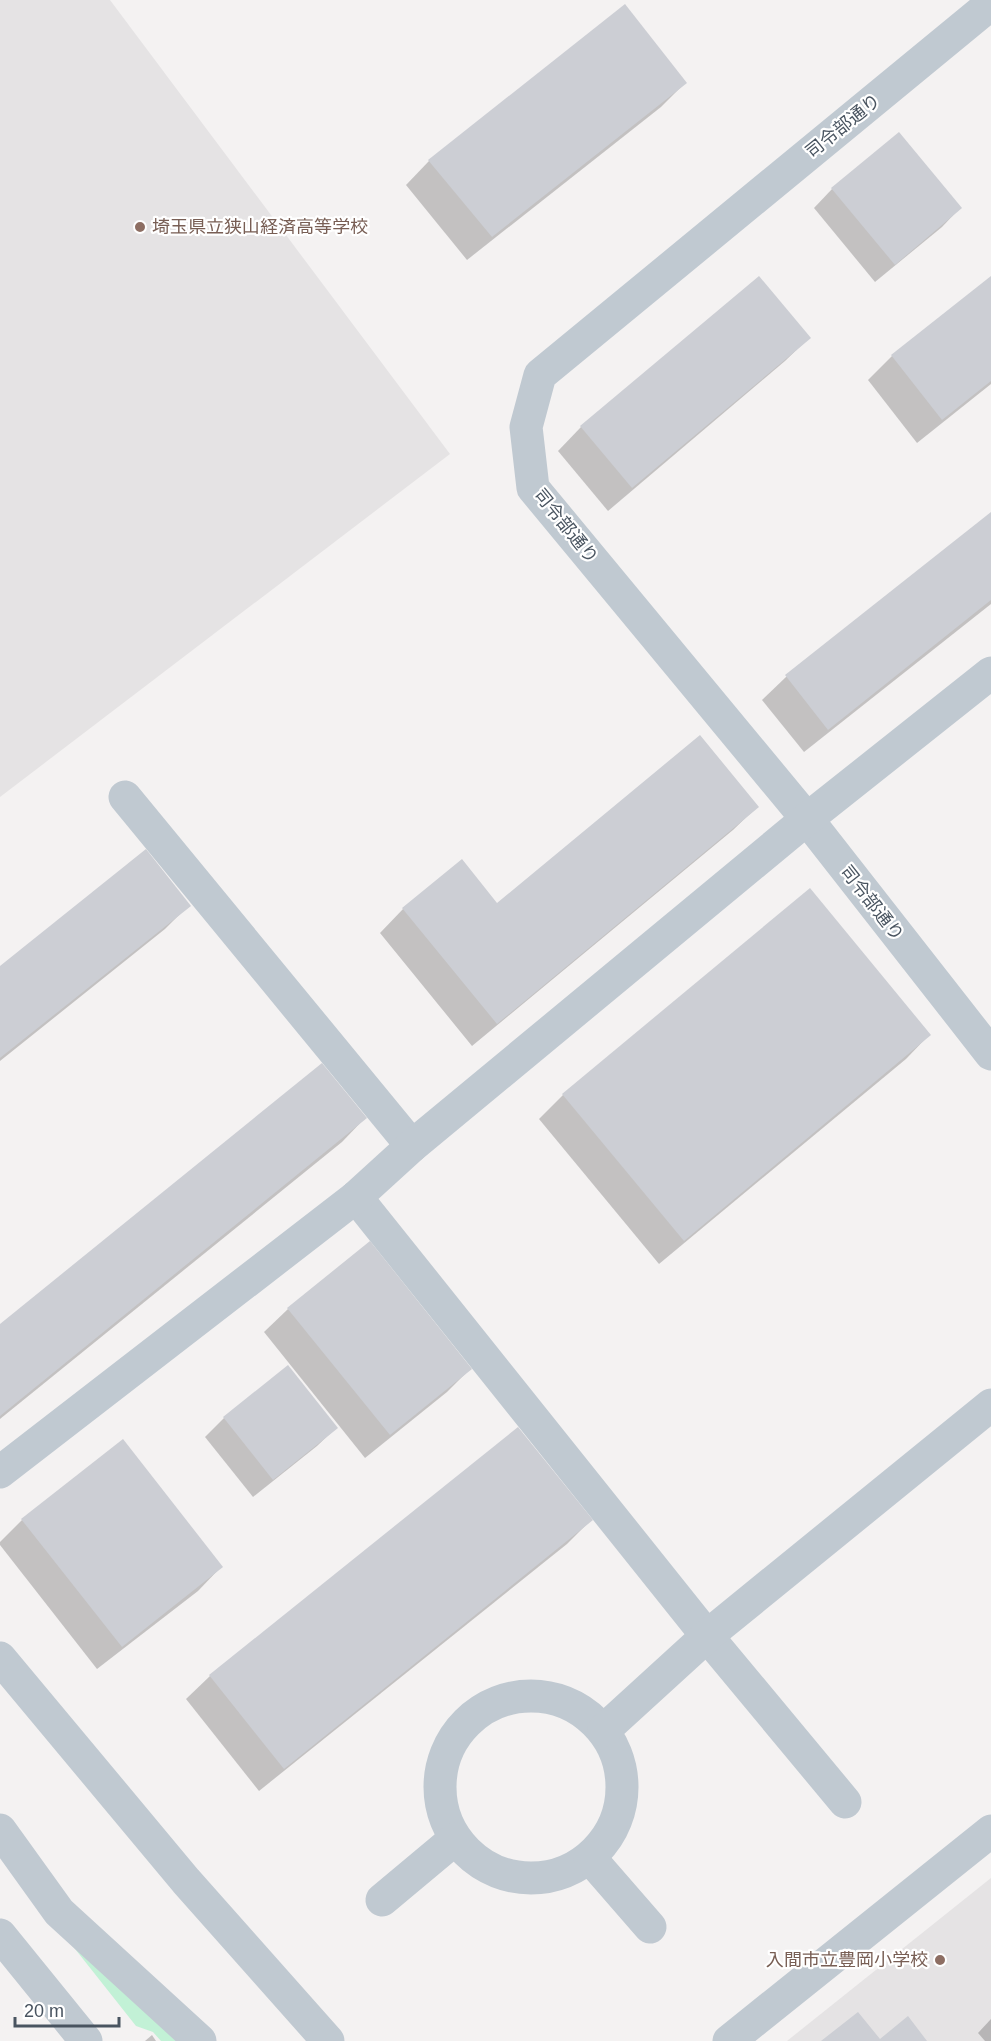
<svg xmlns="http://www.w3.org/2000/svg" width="991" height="2041" font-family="Helvetica,'Noto Sans JP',sans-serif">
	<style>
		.education { fill: #e5e3e4 }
		.green { fill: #c2f1d6 }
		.shadow { fill: #0003 }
		.building { fill: #ccced4 }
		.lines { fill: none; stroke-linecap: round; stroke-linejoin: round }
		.minor { stroke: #c0c9d1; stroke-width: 33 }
		.education-dot { fill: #8d6e63; stroke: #fff; stroke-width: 2 }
		.labels { text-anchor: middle; stroke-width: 4.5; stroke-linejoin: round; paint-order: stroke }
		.street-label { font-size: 18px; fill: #495460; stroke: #fff }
		.education-label { font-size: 18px; fill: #785e54; stroke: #fff; text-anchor: start }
	</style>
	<rect width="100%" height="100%" fill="#f4f2f2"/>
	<g class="education">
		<polygon points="0,0 110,0 450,454 0,797"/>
		<polygon points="991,1878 991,2041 787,2041"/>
	</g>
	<polygon class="green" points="68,1940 177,2041 161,2041 153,2032 136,2026"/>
	<g class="shadow">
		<polygon points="685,83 661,107 467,260 406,185 429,161"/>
		<polygon points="832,189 960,208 942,227 875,282 814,208"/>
		<polygon points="991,278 991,384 917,443 868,380 892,356"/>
		<polygon points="809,338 785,361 608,511 558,451 581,427"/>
		<polygon points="991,514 991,604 804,752 762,700 786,677"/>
		<polygon points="757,807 733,830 472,1046 380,933 403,909 497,905"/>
		<polygon points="810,890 929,1035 906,1059 659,1264 539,1119 563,1095"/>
		<polygon points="189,905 165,929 0,1061 0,968"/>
		<polygon points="365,1118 342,1142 0,1419 0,1326"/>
		<polygon points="288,1309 470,1369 447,1392 365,1458 264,1332"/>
		<polygon points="288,1367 336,1428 317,1446 253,1497 205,1437 224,1418"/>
		<polygon points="22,1520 221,1567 198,1591 97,1669 0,1545 0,1542"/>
		<polygon points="591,1520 567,1544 259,1791 186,1699 210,1676"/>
		<polygon points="991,2019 991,2041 985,2041 978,2033"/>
		<polygon points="152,2035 156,2041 145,2041"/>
	</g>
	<g class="building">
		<polygon points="625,4 687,83 492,237 428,160"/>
		<polygon points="899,132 962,208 895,265 831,188"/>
		<polygon points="759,276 811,338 632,488 580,426"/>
		<polygon points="991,276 991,381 942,420 891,355"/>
		<polygon points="991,512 991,600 828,730 785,675"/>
		<polygon points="700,735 759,807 497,1024 402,908 462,859 497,903"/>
		<polygon points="146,849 191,906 0,1058 0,966"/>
		<polygon points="810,888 931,1035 684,1241 562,1094"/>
		<polygon points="322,1063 367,1118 0,1416 0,1324"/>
		<polygon points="370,1241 472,1369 390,1435 287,1308"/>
		<polygon points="288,1365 338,1428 273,1480 223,1417"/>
		<polygon points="518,1427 593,1520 284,1769 209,1675"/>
		<polygon points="123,1439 223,1567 122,1647 21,1519"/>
		<polygon points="858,2012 880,2039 908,2016 927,2041 821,2041"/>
	</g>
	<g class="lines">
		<g class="minor">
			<polyline points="991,4 540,375 526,427 533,488 807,819 991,1054"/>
			<polyline points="125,797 412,1146"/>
			<polyline points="356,1197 707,1636 845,1802"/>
			<polyline points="0,1472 356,1197 412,1146 807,819 991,673"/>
			<polyline points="0,1658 186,1881 328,2041"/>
			<circle cx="531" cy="1787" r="91"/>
			<polyline points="604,1730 707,1636 991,1405"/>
			<polyline points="0,1830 59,1912 200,2041"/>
			<polyline points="590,1858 650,1927"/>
			<polyline points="382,1900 455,1839"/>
			<polyline points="0,1935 86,2041"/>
			<polyline points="729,2041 991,1831"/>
		</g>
	</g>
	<g class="education-dot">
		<circle cx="140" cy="227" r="6"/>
		<circle cx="940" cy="1960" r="6"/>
	</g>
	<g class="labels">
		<g class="street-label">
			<text transform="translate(843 126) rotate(-39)" y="6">司令部通り</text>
			<text transform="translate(566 526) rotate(51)" y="6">司令部通り</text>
			<text transform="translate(872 903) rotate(52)" y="6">司令部通り</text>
		</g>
		<g class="education-label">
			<text x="152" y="233">埼玉県立狭山経済高等学校</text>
			<text x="928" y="1966" text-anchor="end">入間市立豊岡小学校</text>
		</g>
	</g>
	<path d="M15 2017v9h104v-9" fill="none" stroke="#495460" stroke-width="3"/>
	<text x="24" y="2017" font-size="18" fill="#495460" stroke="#ffffff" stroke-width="4.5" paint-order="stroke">20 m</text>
</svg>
